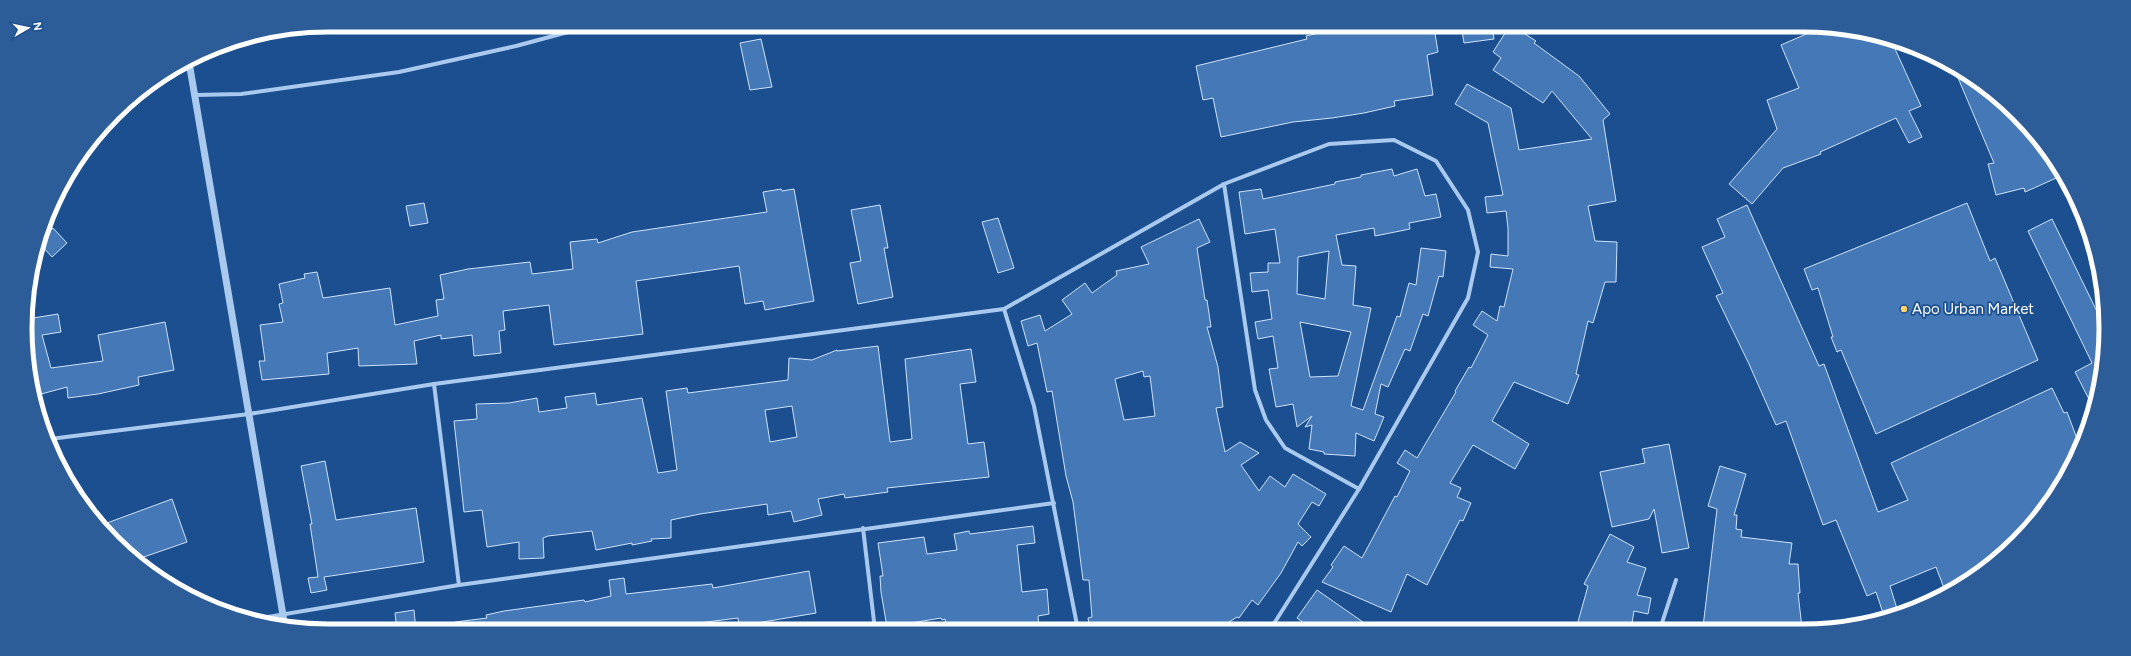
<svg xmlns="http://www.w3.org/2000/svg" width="2131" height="656" font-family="Figtree,sans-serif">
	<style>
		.building { fill: #4478b7; stroke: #cfe3fa; fill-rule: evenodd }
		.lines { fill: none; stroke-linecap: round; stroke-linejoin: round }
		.minor { stroke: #a9c9ee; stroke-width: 4 }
		.tertiary { stroke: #a9c9ee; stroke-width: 7 }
		.poi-dot { fill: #ffd166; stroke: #1b4f8f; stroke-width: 1.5 }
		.labels { text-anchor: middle; stroke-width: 3.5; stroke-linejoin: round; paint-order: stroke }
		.poi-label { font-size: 15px; fill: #fff; stroke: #1b4f8f; text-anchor: start }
		.rim { fill: none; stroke: #fff; stroke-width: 5 }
	</style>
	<rect width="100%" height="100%" fill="#1b4f8f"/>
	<g class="building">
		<polygon points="1354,25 1404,25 1405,32 1434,27 1438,52 1427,55 1433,95 1394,101 1395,106 1364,113 1332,118 1293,122 1221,137 1213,98 1203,100 1196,66 1307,39 1306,36"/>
		<polygon points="1461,25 1492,25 1494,39 1464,43"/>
		<polygon points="1809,26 1862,31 1891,40 1921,106 1909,111 1922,137 1909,143 1896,118 1820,152 1821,154 1783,168 1752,204 1729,184 1777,129 1767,100 1799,88 1781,45 1811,32"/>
		<polygon points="1509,27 1514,27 1536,41 1534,43 1579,76 1610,114 1603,120 1616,201 1588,206 1595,241 1617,242 1616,282 1605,282 1593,323 1588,321 1576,374 1579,375 1568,404 1514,382 1492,421 1529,444 1515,469 1473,445 1450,483 1461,488 1457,497 1471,503 1463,521 1460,520 1427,585 1407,574 1391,612 1322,582 1333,567 1331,565 1344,546 1362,558 1395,496 1397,497 1410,471 1397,463 1405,450 1417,458 1456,392 1455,391 1469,367 1471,368 1488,335 1473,325 1482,311 1497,321 1500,306 1504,307 1513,269 1490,267 1491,254 1508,256 1508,228 1506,211 1487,213 1485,197 1503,195 1488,123 1455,104 1467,84 1511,108 1519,150 1592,139 1552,91 1543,103 1493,70 1501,58 1493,52"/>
		<polygon points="761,39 772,87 750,90 740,43"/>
		<polygon points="1953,66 1972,76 2017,114 2055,160 2063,175 2025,192 2024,188 1996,195 1988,164 1994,163"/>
		<path d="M1392 169 1394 176 1417 169 1425 196 1436 194 1441 217 1409 223 1410 229 1375 236 1374 228 1336 235 1342 265 1356 266 1353 305 1371 308 1351 406 1363 410 1397 316 1400 317 1409 283 1416 285 1421 248 1446 251 1443 277 1439 276 1428 316 1423 314 1410 351 1405 349 1388 387 1381 384 1375 414 1384 417 1374 441 1356 433 1355 456 1324 454V452L1309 449 1312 425 1305 427 1312 416 1297 427 1293 404 1276 407 1269 369 1278 368 1273 336 1258 339 1255 322 1272 319 1268 290 1252 292 1250 273 1268 272V263H1280L1275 229 1245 234 1239 192 1261 189 1263 199 1335 184V182L1361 177V175ZM1329 251 1325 299 1297 294 1298 257ZM1300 322 1351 332 1338 376 1310 377Z"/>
		<polygon points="781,189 782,191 794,189 814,301 765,310 763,301 745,304 739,266 636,281 643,334 554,345 549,305 503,311 505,330 499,331 501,353 474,356 472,335 441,339 441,335 414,341 417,364 359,366 358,348 327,353 329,374 262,380 259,361 265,361 260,325 283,322 279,304 283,303 279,284 305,278 304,274 317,272 323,298 390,288 395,325 438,316 436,300 444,299 440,275 468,269 530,262 532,274 573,269 570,242 597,239 598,243 632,232 767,212 763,192"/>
		<polygon points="424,203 428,223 410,226 406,206"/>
		<polygon points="1967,203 1990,261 1995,258 2038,360 1876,434 1841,350 1837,352 1831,337 1833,337 1818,288 1812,290 1804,269"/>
		<polygon points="880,205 888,248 884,248 893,297 858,304 850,263 861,261 851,210"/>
		<polygon points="1747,205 1819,366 1824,364 1878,512 1908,500 1891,463 2052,388 2064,413 2067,412 2079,444 2066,479 2003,556 1972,576 1944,588 1936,567 1890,586 1898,612 1884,616 1876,592 1867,596 1836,520 1823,525 1786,421 1776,425 1749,364 1716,296 1723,293 1702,247 1725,237 1717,219"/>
		<polygon points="998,218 1014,268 998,273 982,222"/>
		<path d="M1199 219 1210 242 1197 248 1205 300H1207L1211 327H1207L1218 367 1223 407 1216 408 1225 452 1240 442 1259 453 1241 465 1259 491 1270 476 1285 487 1293 474 1326 494 1319 506 1312 502 1298 524 1311 537 1302 546 1298 542 1281 573 1258 605 1252 600 1239 618 1237 617 1218 629 1090 630 1088 618 1092 617 1089 580H1083L1073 502 1066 476 1052 391 1047 392 1037 343 1028 346 1021 321 1040 315 1045 331 1072 314 1062 300 1085 283 1092 293 1117 275 1116 271 1149 264 1141 247ZM1143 371 1144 377 1150 376 1155 416 1124 420 1115 379Z"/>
		<polygon points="2052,219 2106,330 2100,387 2093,407 2075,372 2092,363 2028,231"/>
		<polygon points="53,228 67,243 52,257 41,245 43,237"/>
		<polygon points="58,314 61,332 42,335 51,368 103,361 98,335 165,322 174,370 138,377 139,385 98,394 68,398 67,387 34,396 26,348 27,319"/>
		<path d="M878 346 890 442 912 439 905 359 971 349 976 382 960 384 968 444 984 442 989 477 887 488 888 492 845 498 844 494 818 499 822 515 794 522 791 511 768 515 767 504 700 514 671 520V538L651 539 652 541 632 545V543L596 550 592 531 548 536 543 538 544 558 519 559V542L487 547 482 510 464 512 454 421 477 419 476 404 509 403 537 398 539 412 567 408 565 397 595 393 597 405 642 398 658 473 677 470 666 391 687 388 688 393 788 380 789 358 812 360 837 350V351ZM792 406 797 437 770 442 765 410Z"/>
		<polygon points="1669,444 1689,548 1662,553 1654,509 1649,519 1612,527 1600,472 1645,463 1642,449"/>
		<polygon points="325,461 336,520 416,508 424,562 324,577 327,590 311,593 308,578 318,577 310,524 312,524 301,466"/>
		<polygon points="1720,466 1746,474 1734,515 1737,515 1736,529 1742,530 1741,537 1792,543 1789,564 1798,564 1800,593 1798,593 1802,628 1713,629 1703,627 1717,509 1708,506"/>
		<polygon points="172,499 187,542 135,560 114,542 107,523"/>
		<polygon points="1033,526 1035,543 1017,545 1022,592 1047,589 1049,614 1038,616 1039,630 947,630 945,619 942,620 941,618 887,627 881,592 880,576 883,576 878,543 924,537 927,554 957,550 954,534 969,531 970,534"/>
		<polygon points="1610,534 1634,547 1627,562 1646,568 1637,595 1651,598 1648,614 1634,611 1631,629 1576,629 1588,586 1584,584"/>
		<polygon points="809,571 816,613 739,626 738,618 667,627 667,630 455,631 455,622 487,618 486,615 504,611 584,600 585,602 611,596 609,580 624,578 626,594 712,584 713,588"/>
		<polygon points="1317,590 1373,629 1312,629 1297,618"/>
		<polygon points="414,610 416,631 397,631 395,613"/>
	</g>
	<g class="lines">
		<g class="minor">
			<polyline points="196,95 241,94 399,72 516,46 594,25"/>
			<polyline points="1224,184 1255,390 1266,420 1285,448 1359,489"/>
			<polyline points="1004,309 1034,406 1078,630"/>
			<polyline points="434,384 459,585"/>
			<polyline points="50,439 249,414 434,384 1004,309 1224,184 1329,144 1394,140 1436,161 1468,210 1478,252 1468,298 1359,489 1275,622 1267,629"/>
			<polyline points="863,528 875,630"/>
			<polyline points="250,620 459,585 1054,503"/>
			<polyline points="1660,629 1676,580"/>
		</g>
		<polyline class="tertiary" points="189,62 285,627"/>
	</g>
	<circle class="poi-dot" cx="1904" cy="309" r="4"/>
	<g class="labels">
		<g class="poi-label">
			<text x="1912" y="314">Apo Urban Market</text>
		</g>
	</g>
	<path d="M0 0H2131V656H0ZM328 32H1803A296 296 0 0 1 2099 328V328A296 296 0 0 1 1803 624H328A296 296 0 0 1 32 328V328A296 296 0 0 1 328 32Z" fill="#2d5d98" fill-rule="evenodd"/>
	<path class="rim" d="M328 32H1803A296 296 0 0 1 2099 328V328A296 296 0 0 1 1803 624H328A296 296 0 0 1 32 328V328A296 296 0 0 1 328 32Z"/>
	<g transform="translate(28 28) rotate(81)" stroke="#1b4f8f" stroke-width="3" paint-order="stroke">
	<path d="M0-3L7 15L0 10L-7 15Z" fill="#ffffff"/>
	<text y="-6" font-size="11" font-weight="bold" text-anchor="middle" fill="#ffffff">N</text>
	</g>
</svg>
